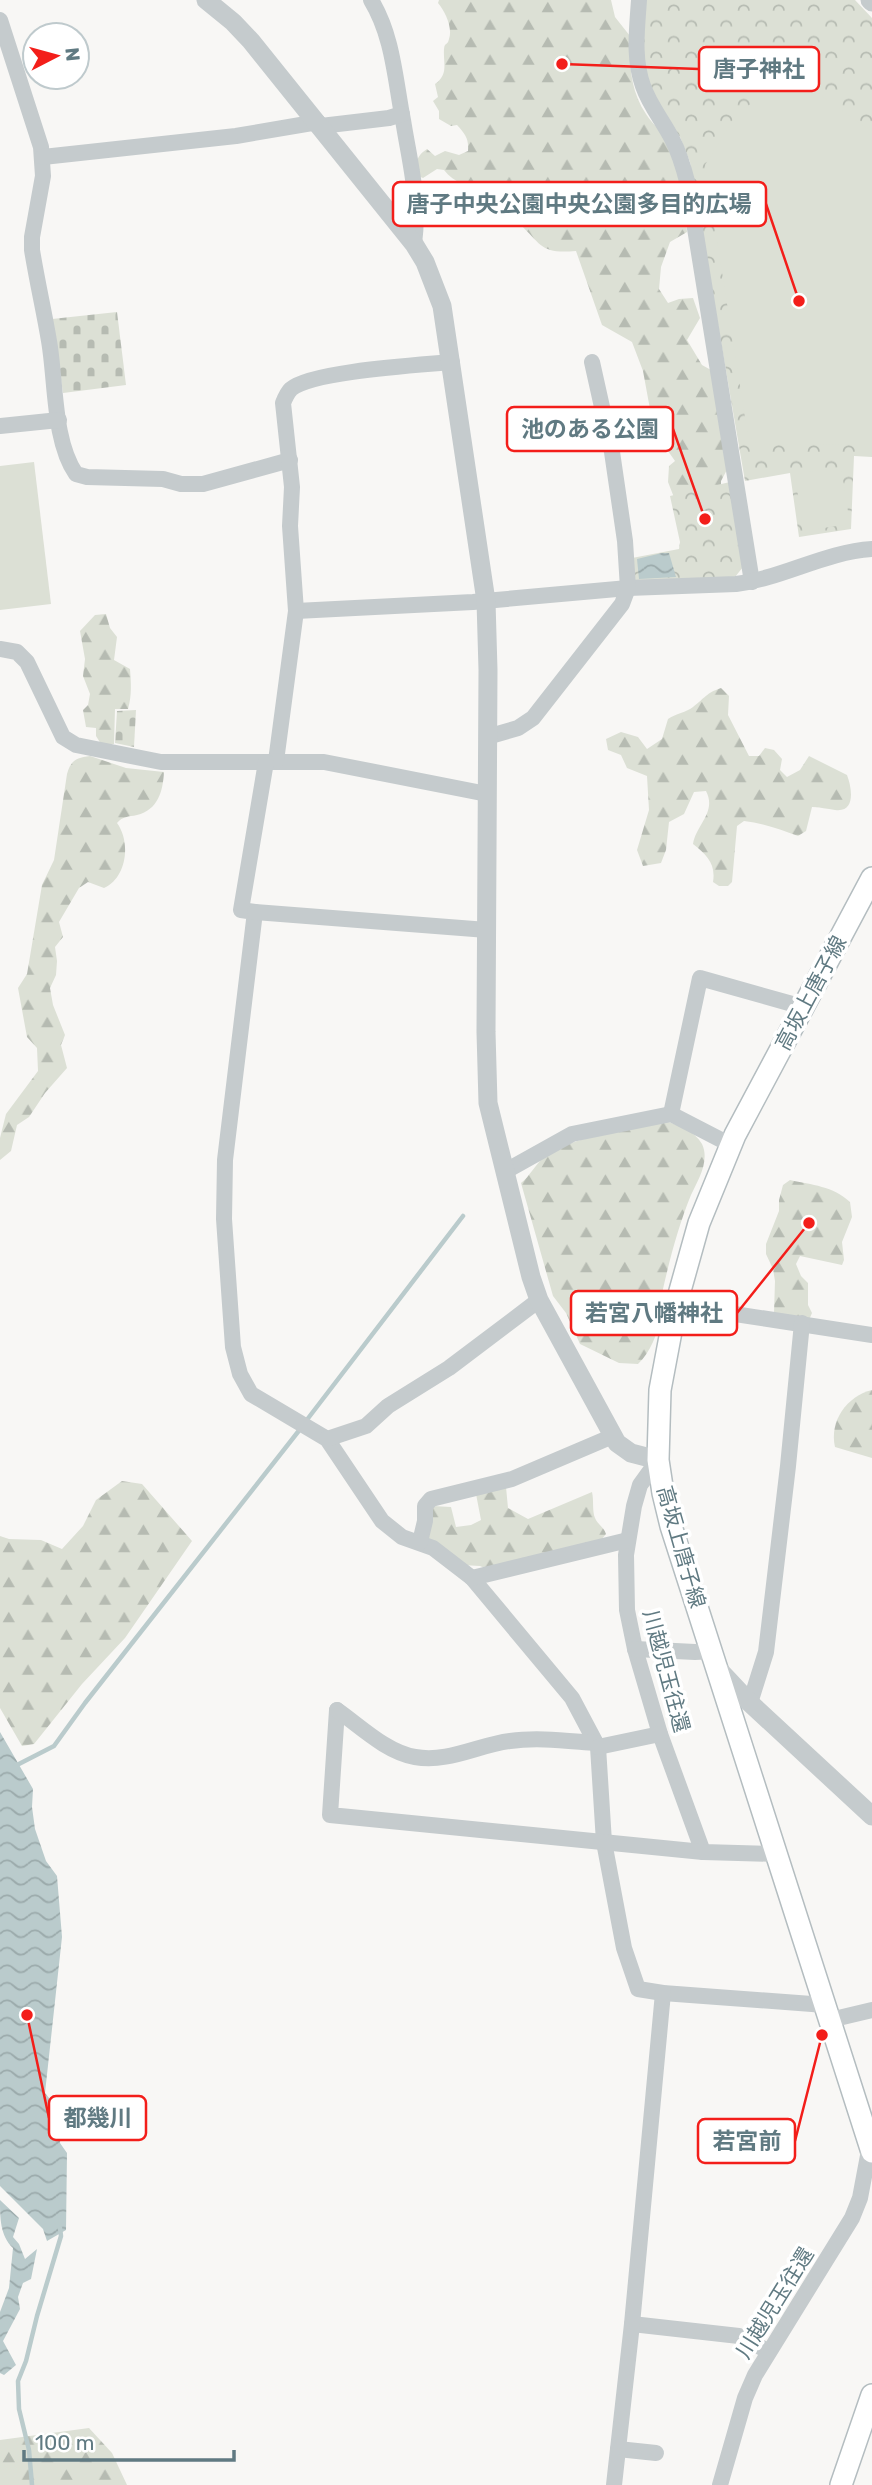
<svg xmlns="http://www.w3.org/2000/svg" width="872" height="2485" font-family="Rubik,'Noto Sans JP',sans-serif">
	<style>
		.forest { fill: url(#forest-firs) }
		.cemetery { fill: url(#cemetery-stones) }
		.park { fill: url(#park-crowns) }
		.pitch { fill: #dce0d5 }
		.water { fill: url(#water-waves) }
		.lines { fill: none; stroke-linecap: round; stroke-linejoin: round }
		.stream { stroke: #bacbcc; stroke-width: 4.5 }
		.secondary-casing { stroke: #b4bdc0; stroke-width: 24 }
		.minor { stroke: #c5cbcd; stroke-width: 16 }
		.tertiary { stroke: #c5cbcd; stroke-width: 19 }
		.secondary { stroke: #fff; stroke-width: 21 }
		.labels { text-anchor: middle; stroke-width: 7; stroke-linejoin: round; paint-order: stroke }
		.street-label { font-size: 21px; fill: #607a82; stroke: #fff }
		.leader { fill: none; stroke: #f31e1a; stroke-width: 2.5 }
		.callout-dot { fill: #f31e1a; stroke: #fff; stroke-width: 2.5 }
		.callout { fill: #fff; stroke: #f31e1a; stroke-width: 2.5 }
		.callout-label { font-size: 23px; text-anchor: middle; font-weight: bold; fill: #607a82 }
	</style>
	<defs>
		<pattern id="forest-firs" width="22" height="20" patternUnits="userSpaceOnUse" patternTransform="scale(1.75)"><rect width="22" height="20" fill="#dce0d5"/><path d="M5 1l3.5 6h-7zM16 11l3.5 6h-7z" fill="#b6bbb2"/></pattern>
		<pattern id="cemetery-stones" width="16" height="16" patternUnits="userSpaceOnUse" patternTransform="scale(1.75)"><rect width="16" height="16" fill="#dce0d5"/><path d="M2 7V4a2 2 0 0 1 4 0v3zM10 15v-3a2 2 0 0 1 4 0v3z" fill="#b6bbb2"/></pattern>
		<pattern id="park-crowns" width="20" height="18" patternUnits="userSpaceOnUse" patternTransform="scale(1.75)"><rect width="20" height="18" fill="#dce0d5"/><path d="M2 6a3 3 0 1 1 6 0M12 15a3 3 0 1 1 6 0" fill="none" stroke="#b6bbb2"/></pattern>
		<pattern id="water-waves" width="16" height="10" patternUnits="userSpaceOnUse" patternTransform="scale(1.75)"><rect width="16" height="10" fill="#bacbcc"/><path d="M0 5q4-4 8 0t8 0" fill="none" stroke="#9baaab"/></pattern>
	</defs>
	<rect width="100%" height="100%" fill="#f8f7f5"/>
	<g class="forest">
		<path d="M439 0H611L615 17 630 36C629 63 630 90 646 114 653 126 667 135 674 147 683 163 686 213 687 232L670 242 661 267 659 289 668 303 679 299 693 298 700 318 687 340 702 365 711 370 729 466 721 481V496L675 500 668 482 669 466 675 461 654 431 643 371 632 342 602 325 576 251C542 254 542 246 520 224L511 227 494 218 485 188C469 187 454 183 444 170L437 169 423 178 418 176C416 163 415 157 427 149L435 156 445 151 459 155 468 151C469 138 465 134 457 125L451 126 439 119V111L433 101 438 97 435 84C449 74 443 63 444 49 445 41 447 47 449 39 453 28 445 11 438 3Z"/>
		<path d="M106 614 110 628 117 637 114 660 130 669C131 682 132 696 128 709H115L114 744H101L96 736V728L86 727 83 710 88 705 90 694 83 676 85 659 80 631 95 615Z"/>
		<path d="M721 688 729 696 728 715 749 756H759L765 748 774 750 782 759 780 770 787 777 800 770 809 756 847 775C852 788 856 813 835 810 827 809 820 807 812 807L806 831 798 836C780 829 762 823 744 821L737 826 732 882 728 886H719L713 882C716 864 707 855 693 844 696 825 717 812 706 791L694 792 684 814 669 822 666 850 661 863 643 866 637 850 649 810 647 776 627 768 621 755 608 750 606 739 621 732 638 737 647 749 662 739 668 719C675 714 687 712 693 707 705 698 706 693 721 688Z"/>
		<path d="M90 756 126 768 164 772C163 791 158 810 137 815 128 817 123 816 117 823 131 842 127 878 104 888L88 882 79 888 59 922 63 937 55 947 57 961 56 975 50 988 53 1005 65 1035 61 1045 67 1068 45 1093 29 1117 17 1125 11 1151 0 1160V1138L6 1114 38 1071 37 1048 27 1037 18 988 27 974 42 885 54 860 67 774C71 760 76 758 90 756Z"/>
		<path d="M665 1121C678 1125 695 1131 702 1144 710 1161 698 1180 691 1195 679 1224 670 1258 663 1289 661 1298 662 1307 661 1316 658 1333 650 1353 638 1364L619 1363 580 1344 566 1313 553 1296 521 1183C530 1176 535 1165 543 1158 571 1136 630 1129 665 1121Z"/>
		<path d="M790 1180C812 1185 833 1186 850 1202L852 1217 842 1242 844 1260 842 1265 800 1256 796 1264 801 1276 808 1283V1305L812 1313 809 1320 774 1313 775 1281 773 1269 766 1254V1244L779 1211V1200L783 1185Z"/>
		<path d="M872 1390V1458L835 1447C829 1421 847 1396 872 1390Z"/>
		<polygon points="122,1481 142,1484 192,1541 125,1638 82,1684 34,1744 22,1746 0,1708 0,1536 9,1539 41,1540 62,1549 83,1526 96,1500"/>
		<path d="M506 1487 508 1508 528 1519 592 1492C594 1500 592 1511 595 1518 598 1525 604 1527 606 1534L601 1540 487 1569 480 1566 462 1565 426 1537 433 1506 451 1507 456 1527 471 1525 481 1520 476 1494Z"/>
		<polygon points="89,2428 112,2453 127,2485 0,2485 0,2440"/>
	</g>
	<g class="cemetery">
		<polygon points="117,312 126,385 63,393 52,319"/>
		<polygon points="136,710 134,747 115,743 117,711"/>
	</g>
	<g class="park">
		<polygon points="644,0 855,0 872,18 872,457 854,456 851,529 799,537 790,473 745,481 690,162 680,137 663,113 650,89 644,64"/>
		<polygon points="730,482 743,567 735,577 635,581 632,558 679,549 680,542 670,496"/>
	</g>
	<g class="pitch">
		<polygon points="794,76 872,132 872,444 759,445 748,436 705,165 737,113"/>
		<polygon points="34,462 51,604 0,610 0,466"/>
		<polygon points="841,467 850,524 803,531 795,474"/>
	</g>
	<g class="water">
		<polygon points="662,553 669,553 676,577 639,579 637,559"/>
		<polygon points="0,1732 33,1789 32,1807 35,1829 46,1861 57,1876 62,1937 45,2093 62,2114 60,2143 67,2153 66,2230 47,2241 43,2229 0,2186"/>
		<path d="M0 2200 19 2218 13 2237 19 2244 25 2259 37 2249 31 2279 23 2283 18 2297 20 2309 3 2341 16 2365 4 2375 0 2373V2312L9 2288 13 2248C0 2236 0 2217 0 2200Z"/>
	</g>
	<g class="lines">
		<g class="stream">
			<polyline points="306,1421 463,1216"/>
			<polyline points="15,1766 54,1746 85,1703 301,1428"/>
			<polyline points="32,2485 29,2450 19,2409 18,2381 26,2361 37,2316 61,2236 60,2228"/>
		</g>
		<g class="secondary-casing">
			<g id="secondary">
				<polyline points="872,878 735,1135 699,1223 676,1305 660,1390 658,1460 663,1493 671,1526 872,2152"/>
				<polyline points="841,2485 872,2395"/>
			</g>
		</g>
		<g class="minor">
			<path d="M371 0C393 36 395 79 403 120 410 164 420 198 414 244"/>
			<path d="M639 0C637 30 633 58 643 86 650 106 663 121 672 139 680 154 684 169 688 185L752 582"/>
			<path d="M0 20 41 147 43 176 32 237V250C37 281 44 311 49 341 56 381 53 441 76 474L87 477 163 479 181 484H203L290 460"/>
			<polyline points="321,126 389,118 402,114"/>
			<polyline points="43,157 236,136 318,122"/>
			<polyline points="0,426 59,420"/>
			<path d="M296 611 473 602 628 588 736 584C783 578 825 552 872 549"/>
			<polyline points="0,649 17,652 27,662 63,737 76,745 161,762 324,762 487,794"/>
			<polyline points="487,737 518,728 533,718 622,604 628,588 625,541 612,452 592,362"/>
			<path d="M276 761 296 611 290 526 292 487 283 403C285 398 287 393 291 389 312 371 421 365 452 362"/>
			<polyline points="266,762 241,910 255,912 225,1160 224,1219 233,1347 240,1374 251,1394 327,1439 382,1521 402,1537 433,1548 472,1578 572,1698 598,1747 604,1842 624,1948 638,1989 663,1993 825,2005"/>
			<polyline points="255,912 487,930"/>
			<polyline points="671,1114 700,978 803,1007"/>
			<polyline points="504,1172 572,1134 671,1114 731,1145"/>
			<polyline points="676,1305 872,1335"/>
			<polyline points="327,1439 366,1426 388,1406 449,1368 539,1300"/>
			<polyline points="658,1460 640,1485 634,1506 626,1555 627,1610 635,1649 660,1734 703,1852"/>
			<polyline points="420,1542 425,1521 425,1506 431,1499 512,1479 613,1436"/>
			<polyline points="472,1578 628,1540"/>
			<polyline points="635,1649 695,1652 713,1651"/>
			<polyline points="750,1703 766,1652 788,1466 802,1323"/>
			<polyline points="337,1710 330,1815 703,1852 776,1854"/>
			<path d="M337 1710C360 1726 386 1752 415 1757 448 1763 478 1745 510 1741 538 1737 568 1741 596 1743"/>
			<polyline points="598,1747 660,1734"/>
			<polyline points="830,2020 872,2010"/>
			<polyline points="632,2324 739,2336 768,2351"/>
			<polyline points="618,2449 656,2453"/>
			<polyline points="614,2485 632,2324 663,1993"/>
			<polyline points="720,2485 745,2398 755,2375 852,2218 860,2198 870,2145"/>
		</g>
		<g class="tertiary">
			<polyline points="206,0 233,22 251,41 414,244 425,262 442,306 486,601 488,670 486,1032 488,1103 531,1277 539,1300 617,1443 631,1453 658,1460"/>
			<polyline points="870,0 872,2"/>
			<polyline points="719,1670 750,1703 872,1816"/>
		</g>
		<use href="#secondary" class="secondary"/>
	</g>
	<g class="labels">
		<g class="street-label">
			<text transform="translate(811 993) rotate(-62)" y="7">高坂上唐子線</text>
			<text transform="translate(681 1547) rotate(74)" y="7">高坂上唐子線</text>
			<text transform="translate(666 1671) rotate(75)" y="7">川越児玉往還</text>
			<text transform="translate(775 2303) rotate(-58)" y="7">川越児玉往還</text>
		</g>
	</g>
	<path class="leader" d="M562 64L699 69M799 301L766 204M705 519L673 429M809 1223L737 1313M27 2015L49 2118M822 2035L795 2141"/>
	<g class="callout-dot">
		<circle cx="562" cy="64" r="7"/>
		<circle cx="799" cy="301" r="7"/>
		<circle cx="705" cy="519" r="7"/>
		<circle cx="809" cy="1223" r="7"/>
		<circle cx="27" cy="2015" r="7"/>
		<circle cx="822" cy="2035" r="7"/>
	</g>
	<g class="callout">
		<rect x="699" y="47" width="120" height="44" rx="7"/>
		<rect x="393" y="182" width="373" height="44" rx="7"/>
		<rect x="507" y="407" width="166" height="44" rx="7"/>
		<rect x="571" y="1291" width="166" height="44" rx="7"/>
		<rect x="49" y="2096" width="97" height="44" rx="7"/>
		<rect x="698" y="2119" width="97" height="44" rx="7"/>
	</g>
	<g class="callout-label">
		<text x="759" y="77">唐子神社</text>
		<text x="579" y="212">唐子中央公園中央公園多目的広場</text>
		<text x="590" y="437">池のある公園</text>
		<text x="654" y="1321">若宮八幡神社</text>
		<text x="98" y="2126">都幾川</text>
		<text x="747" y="2149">若宮前</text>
	</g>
	<g transform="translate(56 56) rotate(84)"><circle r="33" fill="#ffffff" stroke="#bfcacd" stroke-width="2"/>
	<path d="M0-5L12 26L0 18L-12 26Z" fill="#f31e1a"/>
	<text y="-10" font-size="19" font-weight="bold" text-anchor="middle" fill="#607a82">N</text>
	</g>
	<path d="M24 2450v10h210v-10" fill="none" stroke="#607a82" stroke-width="3.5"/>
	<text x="35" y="2450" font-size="21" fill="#607a82" stroke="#ffffff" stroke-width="5" paint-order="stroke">100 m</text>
</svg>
